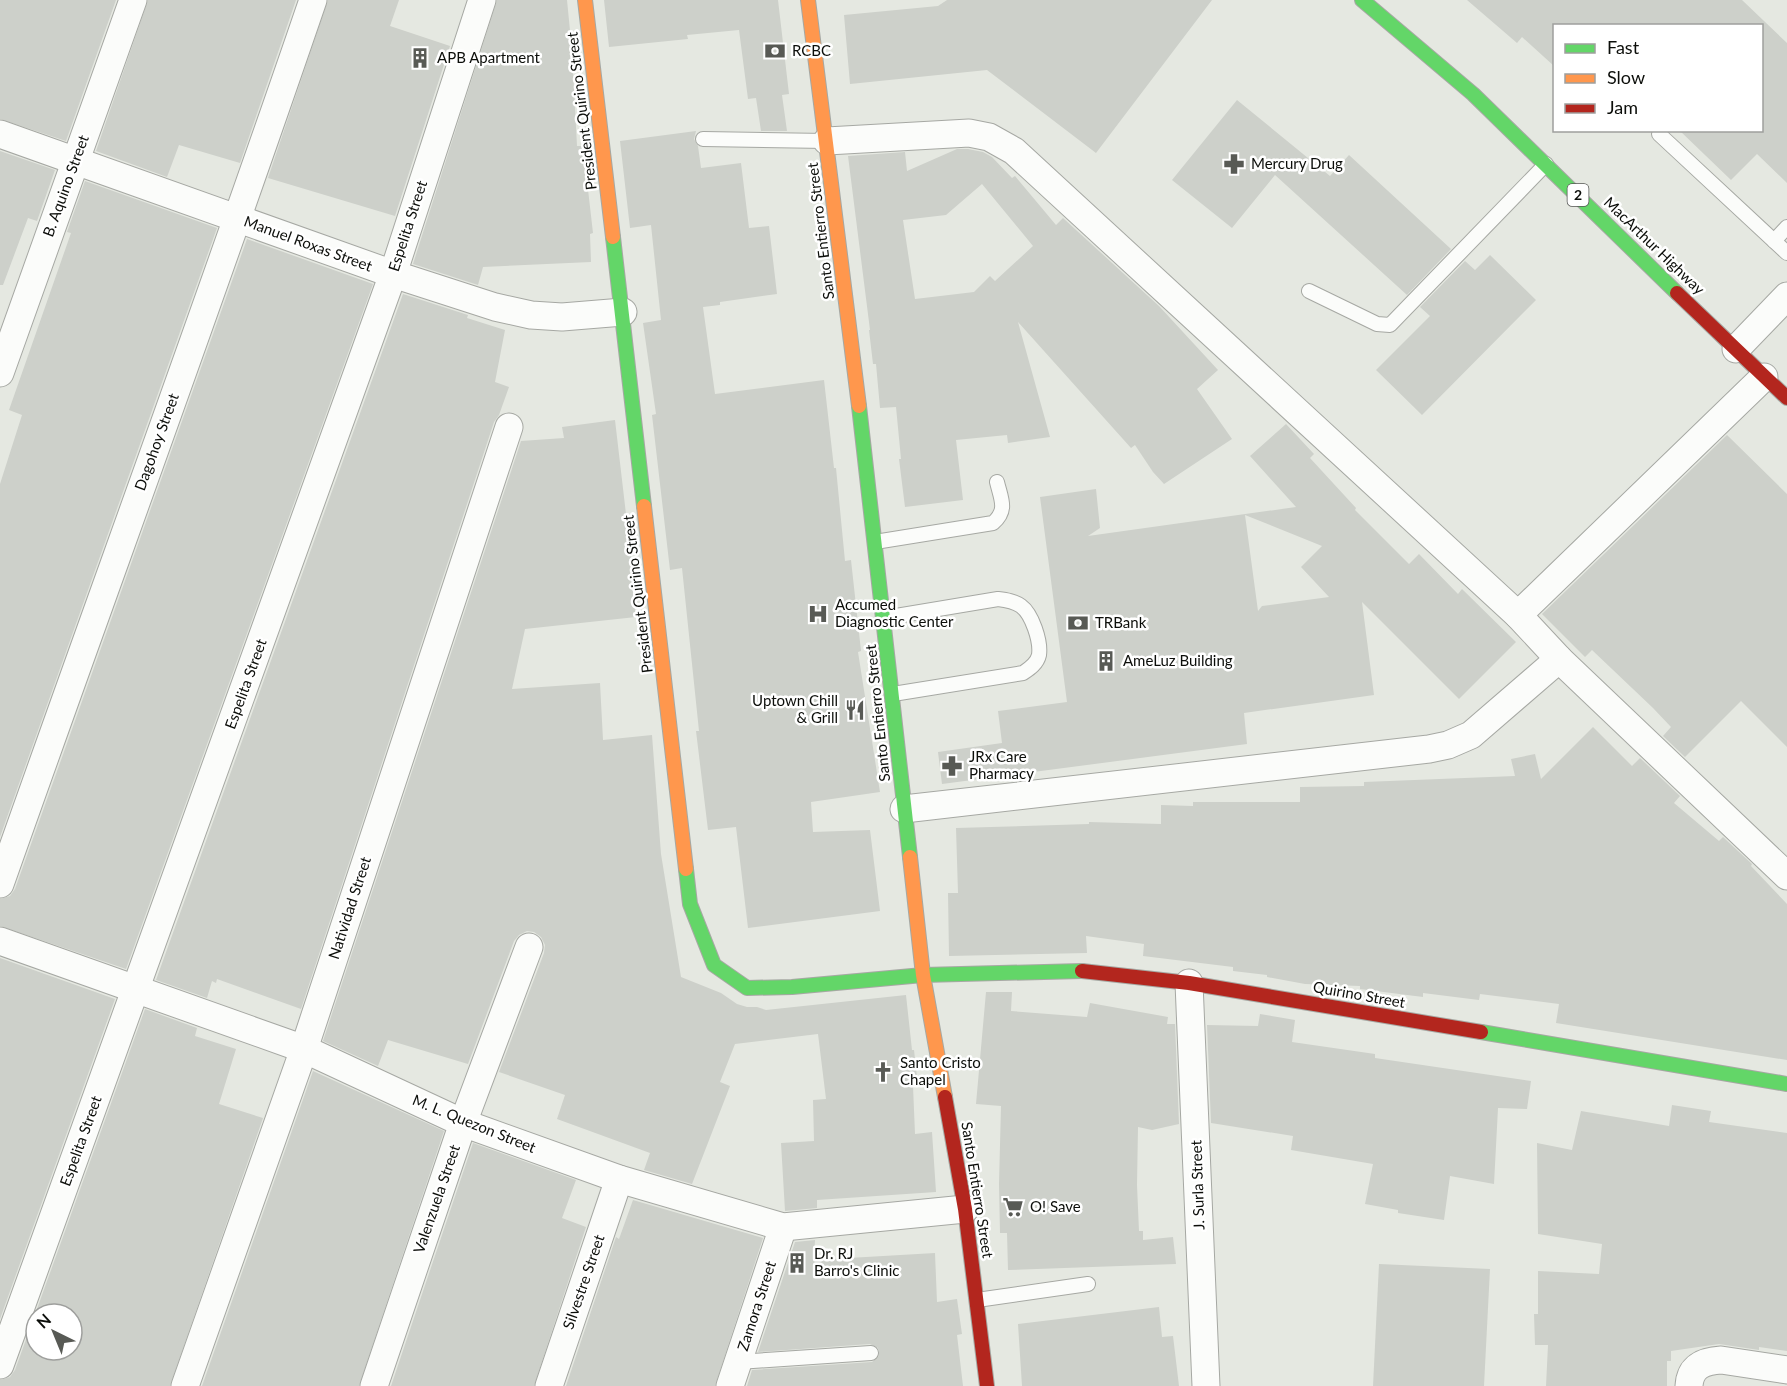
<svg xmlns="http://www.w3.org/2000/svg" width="1787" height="1386" font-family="Lato,sans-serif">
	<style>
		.building { fill: #cdd0ca; fill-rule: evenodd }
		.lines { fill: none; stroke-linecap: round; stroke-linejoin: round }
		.lane-casing { stroke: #a6a8a3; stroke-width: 16 }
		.street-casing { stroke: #a6a8a3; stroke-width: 29 }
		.fast-casing { stroke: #a6a8a3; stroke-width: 16 }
		.slow-casing { stroke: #a6a8a3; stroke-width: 16 }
		.jam-casing { stroke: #a6a8a3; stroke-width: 16 }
		.lane { stroke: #fbfcfa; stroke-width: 14 }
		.street { stroke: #fbfcfa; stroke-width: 27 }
		.fast { stroke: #63d668; stroke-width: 14 }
		.slow { stroke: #ff974d; stroke-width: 14 }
		.jam { stroke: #b3261e; stroke-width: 14 }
		.labels { text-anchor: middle; stroke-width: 5; stroke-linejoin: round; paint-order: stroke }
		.shield { fill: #fff; stroke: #555654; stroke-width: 1.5 }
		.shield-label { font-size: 14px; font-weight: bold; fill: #0c0e0a }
		.poi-label { font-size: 15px; fill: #0c0e0a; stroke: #fff; text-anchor: start }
		.street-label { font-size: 15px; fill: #0c0e0a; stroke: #fff }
	</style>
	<rect width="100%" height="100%" fill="#e5e8e1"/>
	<g class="building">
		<polygon points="0,0 116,0 66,141 0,119"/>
		<polygon points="148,0 296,0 240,163 179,145 167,177 96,151"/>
		<polygon points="328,0 399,0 390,26 450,46 395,216 268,178"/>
		<polygon points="497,0 567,0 572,51 577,146 583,146 593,233 590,234 591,262 483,267 478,285 413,264"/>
		<polygon points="604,0 778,0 789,94 782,95 787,131 761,131 756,98 748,99 739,30 687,35 688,39 609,47"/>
		<polygon points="947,0 1212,0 1096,153 987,70 850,84 844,15 938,6"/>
		<polygon points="1467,0 1742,0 1787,43 1787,183 1757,154 1731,180 1679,130 1761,130 1761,26 1554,26 1554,66 1522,37 1517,43"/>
		<polygon points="1237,100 1330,176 1349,155 1451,249 1407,295 1275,175 1232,228 1172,180"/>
		<polygon points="696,131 694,139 698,146 701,168 741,163 749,228 769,226 777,294 720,302 720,305 703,307 715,394 824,380 834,468 836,468 845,561 851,560 861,651 858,652 880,792 811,802 813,832 870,830 880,911 748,928 736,827 708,830 696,731 699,731 682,568 670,570 652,415 656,414 643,323 661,320 651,225 630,228 620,141"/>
		<path d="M957 149H968L983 152 992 157 1012 178 1015 176 1056 225 1063 218 1159 306 1218 370 1197 389 1232 439 1164 484 1153 472 1135 445 1131 448 1018 322 1050 437 1008 443 1007 435 956 440 963 500 905 507 899 459H901L896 407 880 408 876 364H873L869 330H870L848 156 905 152 907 171ZM982 184 1033 246 995 281 990 276 974 292 915 299 903 220 946 215Z"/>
		<polygon points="0,151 55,170 37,221 28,218 3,285 0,285"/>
		<polygon points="85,181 217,228 0,837 0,484 22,415 9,410 71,233 67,232"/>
		<polygon points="247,239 373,284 126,969 0,926 0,899 10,896 15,889"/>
		<polygon points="1490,255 1536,300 1422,415 1376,370 1430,316 1420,307 1465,261 1475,270"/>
		<polygon points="403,294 468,315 467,318 505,330 495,382 509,387 499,415 494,422 301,1009 217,979 216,983 212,981 207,998 156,980"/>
		<polygon points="615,420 633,574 631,574 636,617 525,629 512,689 600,683 603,740 652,735 661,854 681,977 721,993 737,1004 747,1007 757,1007 766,1010 906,995 912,1050 914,1050 918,1086 913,1086 915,1134 932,1132 936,1192 817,1200 817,1208 785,1211 781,1143 814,1141 813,1100 826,1099 818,1034 735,1044 720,1082 730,1086 692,1184 644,1170 650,1153 557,1119 565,1095 499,1072 544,953 545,945 541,937 534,932 527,931 519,935 514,941 468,1064 388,1040 378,1066 323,1041 521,441 564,438 562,427"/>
		<path d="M1286 424 1314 454 1310 458 1356 508 1355 510 1409 564 1419 554 1458 594 1462 589 1516 642 1459 699 1362 602 1374 695 1244 713 1247 744 942 784 938 752 1002 743 998 711 1067 702 1040 497 1096 489 1100 528 1088 536 1296 507 1250 456ZM1245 515 1322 546 1301 567 1329 597 1262 606 1258 611Z"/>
		<polygon points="1727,435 1787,494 1787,747 1741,701 1685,757 1663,736 1671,727 1653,708 1592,650 1585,657 1542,614"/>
		<polygon points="1593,727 1632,766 1640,758 1680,796 1674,803 1719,841 1723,837 1752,864 1751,866 1787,904 1787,1060 1556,1023 1559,1004 1480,994 1479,1000 1423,993 1423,997 1360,989 1360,986 1305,984 1267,977 1267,975 1233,971 1233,967 1143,956 1144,944 1086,936 1087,953 949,956 948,893 958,893 956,828 1089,824 1089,822 1161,824 1161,805 1193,806 1193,802 1300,802 1300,787 1364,786 1364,782 1515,776 1511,759 1535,754 1541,779"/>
		<polygon points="0,958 115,999 0,1319"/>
		<polygon points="986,992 1012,992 1011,1011 1087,1017 1090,1003 1168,1017 1167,1024 1175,1024 1179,1124 1152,1130 1138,1127 1137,1185 1139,1231 1143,1231 1143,1240 1173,1237 1176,1264 1008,1270 1007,1233 1000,1233 999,1184 1001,1106 976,1104"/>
		<path d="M145 1009 197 1028 195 1036 236 1049 219 1104 263 1118 170 1386H0V1380L10 1377 15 1370ZM36 1314H72V1350H36Z"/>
		<polygon points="1260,1014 1295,1020 1292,1042 1375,1054 1375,1058 1531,1081 1527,1109 1498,1108 1494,1184 1450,1176 1444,1220 1398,1213 1398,1210 1365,1204 1373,1164 1291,1150 1293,1136 1211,1123 1207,1025 1258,1026"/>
		<polygon points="313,1071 444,1131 359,1386 202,1386"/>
		<polygon points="1672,1105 1711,1111 1709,1122 1787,1133 1787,1351 1759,1347 1759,1350 1719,1344 1671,1351 1671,1361 1667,1361 1667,1386 1546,1386 1548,1345 1535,1345 1534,1314 1538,1314 1538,1271 1599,1274 1602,1244 1538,1234 1537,1143 1572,1150 1581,1111 1669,1126"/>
		<polygon points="473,1143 576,1180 562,1218 586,1227 534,1386 391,1386"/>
		<polygon points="633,1200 763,1238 715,1386 566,1386 616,1237 619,1239"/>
		<polygon points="815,1240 814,1260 935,1253 937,1302 957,1299 962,1334 957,1335 963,1386 747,1386 752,1370 872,1362 879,1356 878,1348 870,1344 758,1352 795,1242"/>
		<polygon points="1379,1264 1490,1269 1484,1386 1373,1386"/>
		<polygon points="1159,1307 1162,1337 1173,1336 1179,1386 1022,1386 1018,1324"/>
	</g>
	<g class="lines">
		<g class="lane-casing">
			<g id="lane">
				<polyline points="1659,134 1787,253"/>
				<polyline points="703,139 827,141"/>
				<polyline points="1774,241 1787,227"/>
				<polyline points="1309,291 1377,324 1390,325 1546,164"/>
				<path d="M875 542 993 523C1008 510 1001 499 997 482"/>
				<path d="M884 618 998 599C1006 600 1014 601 1021 606 1032 614 1041 641 1039 655 1037 664 1029 669 1023 673L893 694"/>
				<polyline points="977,1300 1088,1284"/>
				<polyline points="738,1362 871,1353"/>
			</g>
		</g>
		<g class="street-casing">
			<g id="street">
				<polyline points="0,134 393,274 495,307 531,315 562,317 623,312"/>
				<polyline points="827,141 969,133 989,137 1014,151 1518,615 1559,659 1787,876"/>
				<polyline points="1736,349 1787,296"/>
				<polyline points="0,373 133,0"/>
				<polyline points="1518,615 1764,377"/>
				<polyline points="904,809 1429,749 1448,745 1471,735 1559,659"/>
				<path d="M0 884C104 589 212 296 313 0"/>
				<polyline points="0,941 304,1049 463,1123 619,1179 783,1227 965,1209"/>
				<polyline points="1189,983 1206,1386"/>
				<polyline points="0,1365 393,274 482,0"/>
				<polyline points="185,1386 304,1049 509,427"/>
				<polyline points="374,1386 463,1123 529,947"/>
				<polyline points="549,1386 619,1179"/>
				<polyline points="730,1386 783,1227"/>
				<path d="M1689 1386C1690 1367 1703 1361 1721 1360L1787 1370"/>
			</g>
		</g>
		<g class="fast-casing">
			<g id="fast">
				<polyline points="1362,0 1473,94 1677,293"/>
				<polyline points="613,237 644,506"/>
				<polyline points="859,406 910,857"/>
				<polyline points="686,869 690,904 714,965 747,988 792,987 923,975 1082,971"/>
				<polyline points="1481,1032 1787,1084"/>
			</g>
		</g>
		<g class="slow-casing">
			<g id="slow">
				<polyline points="585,0 613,237"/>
				<polyline points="808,0 859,406"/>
				<polyline points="644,506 686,869"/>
				<polyline points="910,857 923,975 945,1097"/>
			</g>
		</g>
		<g class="jam-casing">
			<g id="jam">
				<polyline points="1677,293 1787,398"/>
				<polyline points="1082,971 1189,983 1481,1032"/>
				<polyline points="945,1097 965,1209 987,1386"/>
			</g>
		</g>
		<use href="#lane" class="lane"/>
		<use href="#street" class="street"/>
		<use href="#fast" class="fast"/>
		<use href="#slow" class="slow"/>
		<use href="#jam" class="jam"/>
	</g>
	<defs>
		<g id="bank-bare" transform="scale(1.62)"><path d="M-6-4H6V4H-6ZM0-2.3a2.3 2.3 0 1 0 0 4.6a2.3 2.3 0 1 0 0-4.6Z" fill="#585a55" stroke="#fff" stroke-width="2.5" paint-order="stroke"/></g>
		<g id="building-bare" transform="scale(1.62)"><path d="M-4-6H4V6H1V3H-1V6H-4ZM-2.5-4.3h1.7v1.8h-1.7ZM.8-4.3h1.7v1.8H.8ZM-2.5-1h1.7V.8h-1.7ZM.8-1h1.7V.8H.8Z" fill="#585a55" stroke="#fff" stroke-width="2.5" paint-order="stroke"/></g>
		<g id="pharmacy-bare" transform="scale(1.62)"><path d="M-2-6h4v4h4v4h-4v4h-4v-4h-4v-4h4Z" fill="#585a55" stroke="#fff" stroke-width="2.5" paint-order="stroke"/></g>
		<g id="hospital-bare" transform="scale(1.62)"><path d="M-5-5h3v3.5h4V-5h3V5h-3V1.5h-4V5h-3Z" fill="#585a55" stroke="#fff" stroke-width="2.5" paint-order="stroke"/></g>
		<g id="restaurant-bare" transform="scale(1.62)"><path d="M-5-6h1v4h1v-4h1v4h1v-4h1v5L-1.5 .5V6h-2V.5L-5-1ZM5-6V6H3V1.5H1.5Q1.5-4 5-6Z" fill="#585a55" stroke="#fff" stroke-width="2.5" paint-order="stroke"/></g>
		<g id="church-bare" transform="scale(1.62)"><path d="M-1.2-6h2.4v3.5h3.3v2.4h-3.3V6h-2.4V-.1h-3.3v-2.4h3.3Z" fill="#585a55" stroke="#fff" stroke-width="2.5" paint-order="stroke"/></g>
		<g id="supermarket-bare" transform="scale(1.62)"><path d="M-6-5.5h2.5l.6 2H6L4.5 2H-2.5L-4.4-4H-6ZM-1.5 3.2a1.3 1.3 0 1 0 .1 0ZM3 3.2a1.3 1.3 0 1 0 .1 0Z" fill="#585a55" stroke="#fff" stroke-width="2.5" paint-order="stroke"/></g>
	</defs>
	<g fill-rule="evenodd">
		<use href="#bank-bare" x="775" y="51"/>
		<use href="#building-bare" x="420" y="58"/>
		<use href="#pharmacy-bare" x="1234" y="164"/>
		<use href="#hospital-bare" x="818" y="614"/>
		<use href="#bank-bare" x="1078" y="623"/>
		<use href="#building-bare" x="1106" y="661"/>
		<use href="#restaurant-bare" x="855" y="710"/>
		<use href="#pharmacy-bare" x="952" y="766"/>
		<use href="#church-bare" x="883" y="1072"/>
		<use href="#supermarket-bare" x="1013" y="1207"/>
		<use href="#building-bare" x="797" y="1263"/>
	</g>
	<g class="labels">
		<rect class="shield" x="1567.5" y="184" width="21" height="22" rx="4.5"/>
		<g class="shield-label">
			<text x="1578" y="200">2</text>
		</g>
		<g class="poi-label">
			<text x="792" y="56">RCBC</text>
			<text x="437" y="63">APB Apartment</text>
			<text x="1251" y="169">Mercury Drug</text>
			<text x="835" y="610">Accumed<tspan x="835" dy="17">Diagnostic Center</tspan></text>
			<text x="1095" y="628">TRBank</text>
			<text x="1123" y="666">AmeLuz Building</text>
			<text x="838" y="706" text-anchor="end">Uptown Chill<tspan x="838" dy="17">&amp; Grill</tspan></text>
			<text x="969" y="762">JRx Care<tspan x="969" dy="17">Pharmacy</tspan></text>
			<text x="900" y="1068">Santo Cristo<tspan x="900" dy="17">Chapel</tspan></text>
			<text x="1030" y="1212">O! Save</text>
			<text x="814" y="1259">Dr. RJ<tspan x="814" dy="17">Barro's Clinic</tspan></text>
		</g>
		<g class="street-label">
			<text transform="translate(582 111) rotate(-97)" y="5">President Quirino Street</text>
			<text transform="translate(66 186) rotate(-70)" y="5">B. Aquino Street</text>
			<text transform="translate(408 226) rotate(-72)" y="5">Espelita Street</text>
			<text transform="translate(821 231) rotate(-97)" y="5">Santo Entierro Street</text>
			<text transform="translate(308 244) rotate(20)" y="5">Manuel Roxas Street</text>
			<text transform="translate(1654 246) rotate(44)" y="5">MacArthur Highway</text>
			<text transform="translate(157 442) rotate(-70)" y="5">Dagohoy Street</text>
			<text transform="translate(638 594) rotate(-97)" y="5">President Quirino Street</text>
			<text transform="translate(246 684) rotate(-70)" y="5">Espelita Street</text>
			<text transform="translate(878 713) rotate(-96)" y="5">Santo Entierro Street</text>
			<text transform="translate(350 908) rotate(-72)" y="5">Natividad Street</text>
			<text transform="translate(1359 995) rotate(10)" y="5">Quirino Street</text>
			<text transform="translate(474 1124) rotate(22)" y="5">M. L. Quezon Street</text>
			<text transform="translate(81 1141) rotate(-70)" y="5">Espelita Street</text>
			<text transform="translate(1198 1185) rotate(-92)" y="5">J. Surla Street</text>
			<text transform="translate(977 1190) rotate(81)" y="5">Santo Entierro Street</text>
			<text transform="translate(437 1199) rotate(-71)" y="5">Valenzuela Street</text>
			<text transform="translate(584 1282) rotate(-71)" y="5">Silvestre Street</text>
			<text transform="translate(757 1306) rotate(-72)" y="5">Zamora Street</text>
		</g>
	</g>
	<rect x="1553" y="24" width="210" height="108" fill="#ffffff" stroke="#9e9f9d" stroke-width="1.5"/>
	<rect x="1565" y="44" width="30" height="9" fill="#63d668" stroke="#9e9f9d" stroke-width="1.5"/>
	<text x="1607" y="54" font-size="18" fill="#0c0e0a">Fast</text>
	<rect x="1565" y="74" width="30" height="9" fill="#ff974d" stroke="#9e9f9d" stroke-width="1.5"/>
	<text x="1607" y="84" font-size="18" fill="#0c0e0a">Slow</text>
	<rect x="1565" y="104" width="30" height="9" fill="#b3261e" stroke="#9e9f9d" stroke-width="1.5"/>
	<text x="1607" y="114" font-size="18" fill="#0c0e0a">Jam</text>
	<g transform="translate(54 1332) rotate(317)"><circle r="28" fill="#ffffff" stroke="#9e9f9d" stroke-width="1.5"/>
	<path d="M0-4.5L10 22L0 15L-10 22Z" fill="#585a55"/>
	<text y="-9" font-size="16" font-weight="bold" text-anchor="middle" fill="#0c0e0a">N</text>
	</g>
</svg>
